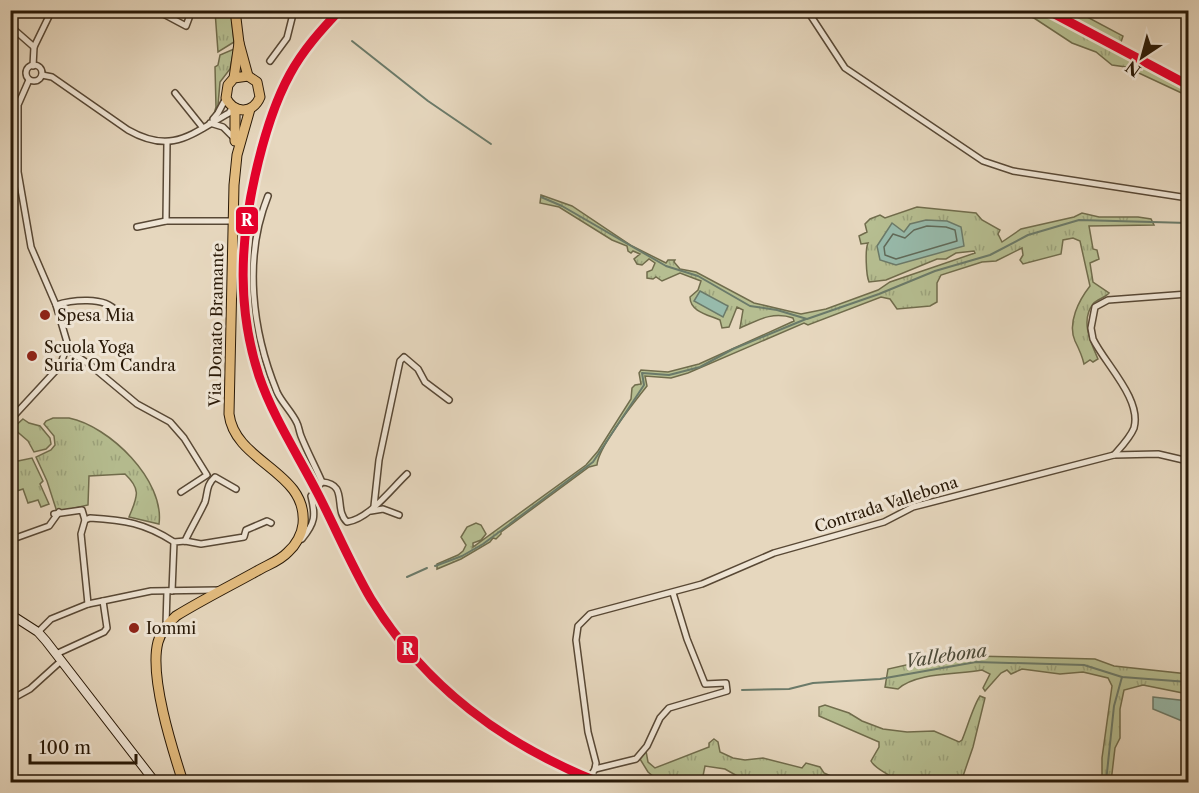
<svg xmlns="http://www.w3.org/2000/svg" width="1199" height="793" font-family="'Libre Caslon Text',serif">
	<style>
		.grass { fill: url(#grass-tufts); stroke: #706c4c; stroke-width: 1.5 }
		.water { fill: #97baab; stroke: #6b7a69; stroke-width: 1.5 }
		.lines { fill: none; stroke-linecap: round; stroke-linejoin: round }
		.shore { stroke: #606a59; stroke-width: 1.5 }
		.stream { stroke: #6b7a69; stroke-width: 2 }
		.minor-casing { stroke: #584835; stroke-width: 8 }
		.secondary-casing { stroke: #291907; stroke-width: 10 }
		.primary-casing { stroke: #291907; stroke-width: 11 }
		.minor { stroke: #efe5d5; stroke-width: 5 }
		.secondary { stroke: #efe5d5; stroke-width: 8 }
		.primary { stroke: #e3bc7f; stroke-width: 9 }
		.rail-1-casing { stroke: #efe5d5; stroke-width: 14 }
		.rail-1 { stroke: #e4002b; stroke-width: 9 }
		.poi-dot { fill: #8f2418; stroke: #efe5d5; stroke-width: 2 }
		.labels { text-anchor: middle; stroke-width: 6; stroke-linejoin: round; paint-order: stroke }
		.poi-label { font-size: 16px; fill: #291907; stroke: #efe5d5; text-anchor: start }
		.street-label { font-size: 16px; fill: #291907; stroke: #efe5d5 }
		.water-label { font-size: 18px; font-style: italic; fill: #4a4938; stroke: #efe5d5 }
		.line-badge { stroke: #efe5d5; stroke-width: 2 }
		.badge-label { font-size: 16px; text-anchor: middle; font-weight: bold; fill: #fff }
	</style>
	<defs>
		<pattern id="grass-tufts" width="24" height="20" patternUnits="userSpaceOnUse" patternTransform="scale(1.5)"><rect width="24" height="20" fill="#b6be91"/><path d="M3 7l-1-3M5 7V3M7 7l1-3M15 17l-1-3M17 17v-4M19 17l1-3" fill="none" stroke="#9ca37c"/></pattern>
	</defs>
	<rect width="100%" height="100%" fill="#e6d7be"/>
	<filter id="stains"><feTurbulence type="fractalNoise" baseFrequency=".00333" numOctaves="4"/><feColorMatrix values="0 0 0 0 .2 0 0 0 0 .09 0 0 0 0 .02 0 0 0 .5 -.17"/></filter>
	<radialGradient id="worn" r=".72"><stop offset=".6" stop-color="#630" stop-opacity="0"/><stop offset="1" stop-color="#630" stop-opacity=".3"/></radialGradient>
	<g class="grass">
		<polygon points="215,11 231,11 234,42 218,52"/>
		<polygon points="1015,11 1038,11 1188,89 1188,96 1126,67 1112,65 1096,52 1072,43 1034,18"/>
		<polygon points="1055,11 1076,11 1123,36 1120,45"/>
		<polygon points="234,49 230,69 220,82 218,105 214,114 216,107 215,67 218,65 220,55"/>
		<path d="M541 195 572 206 632 246 666 263 668 260H675L674 262 680 269 696 272 754 303 801 314 826 309 878 290 890 282 975 253 974 251 956 253 946 259H937L886 280 869 282C866 275 865 249 868 243L861 244 859 236 867 232 865 224 870 219 880 215 885 218 917 207 976 213 982 220 1000 230 998 234 1002 242 1021 229 1074 217 1082 213 1099 217H1138L1151 219 1154 225 1089 226 1093 249 1097 250 1099 259 1090 263 1093 282 1109 293C1105 298 1097 299 1093 304 1080 321 1091 343 1098 359L1093 362 1090 360 1084 364C1082 355 1079 349 1075 341 1067 323 1079 300 1090 286L1080 241 1073 238 1063 240 1061 254 1023 264 1020 260 1023 255 1022 248 996 261 982 262 941 275 937 283V302L930 306 897 309 890 299 881 297 808 325 804 323 688 373 671 378 645 376 647 386C635 401 598 448 597 465L589 467 501 532V534L496 539 493 538 490 542 461 559 437 569V564L458 555 463 551 466 545 461 537 467 527 476 523 481 525 486 534 481 540 473 543V547L586 465 598 451 631 399 632 388 635 385 641 384 639 373 641 370 668 372 699 364 794 321 793 318C773 311 758 320 740 328L743 310 737 307 729 327 722 328 720 320C709 315 690 312 690 297L698 290 701 281 680 273 662 281 656 277 653 279 647 278V272L652 270 655 263 649 259 642 265 637 264 634 259 640 254 633 251 631 253 628 251 627 246 612 240 559 207 540 203Z"/>
		<path d="M69 418C109 426 165 480 159 524L129 517C137 497 142 490 125 474L89 476 88 505 57 512 47 481 36 457 51 450 55 445 54 436 44 424 46 421 53 418Z"/>
		<polygon points="23,419 29,423 40,426 50,438 51,444 46,449 34,452 28,441 13,428"/>
		<polygon points="32,458 43,481 40,484 49,504 41,507 38,500 28,503 23,489 11,493 11,467 18,461"/>
		<path d="M972 656 1095 659 1114 666 1188 674V694L1143 685 1124 690 1120 709V738L1115 748 1111 782H1102V758L1112 686 1108 678 1083 672 1060 674 1022 669 1011 674 1007 670 1001 673 985 691 983 688 990 674 982 670C958 675 917 672 898 689L885 687 888 669 915 663Z"/>
		<path d="M980 696 985 698 973 747 961 782 895 780C887 772 876 770 871 761L879 747V742L819 716V707L825 705 849 713 862 721 883 729 907 732 934 731 959 742 962 740C967 728 974 704 980 696Z"/>
		<path d="M714 739 718 742 720 752 733 758 745 760 763 758 802 768 806 763 820 767 824 773 833 777H848L864 782H757L739 777 725 769 705 766 703 776C687 780 671 776 654 777L648 772 640 759 646 751 648 762 655 768 709 747V743Z"/>
	</g>
	<g class="water">
		<polygon points="926,220 947,221 961,227 964,246 896,265 880,260 877,246 892,223 904,232 910,224"/>
		<polygon points="700,291 728,306 723,317 694,301"/>
		<polygon points="1153,697 1188,701 1188,721 1182,721 1153,709"/>
	</g>
	<g class="lines">
		<polygon class="shore" points="927,226 946,227 955,230 957,241 896,259 885,255 884,247 893,234 905,238 914,230"/>
		<g class="stream">
			<polyline points="352,41 428,101 491,144"/>
			<polyline points="541,197 562,206 666,266 698,276 750,306 777,310 807,319 879,294 935,271 990,255 1028,235 1079,220 1188,223"/>
			<polyline points="435,566 462,556 483,544 593,462 644,385 642,373 669,375 700,367 733,349 806,319"/>
			<polyline points="407,577 427,568"/>
			<polyline points="742,690 789,689 813,683 880,679 976,662 1084,665 1122,677 1188,682"/>
			<polyline points="1106,782 1114,706 1122,677"/>
		</g>
		<g class="minor-casing">
			<g id="minor">
				<polyline points="156,10 186,26 192,10"/>
				<polyline points="807,10 845,68 983,161 1013,171 1188,198"/>
				<polyline points="10,26 34,47"/>
				<polyline points="270,61 287,38 294,10"/>
				<circle cx="34" cy="73" r="8"/>
				<polyline points="33,66 34,47 52,10"/>
				<path d="M42 75 52 77 128 130C172 155 191 134 229 113L233 107"/>
				<polyline points="175,93 203,128"/>
				<polyline points="213,119 218,113 226,98"/>
				<polyline points="210,123 223,127 234,138"/>
				<path d="M268 196C243 258 252 331 277 392 282 403 292 412 297 423 299 427 299 431 301 436 307 451 315 466 322 482"/>
				<polyline points="166,221 167,142"/>
				<polyline points="137,227 166,221 233,221"/>
				<path d="M56 305C71 300 105 296 116 311"/>
				<polyline points="66,349 89,364 137,404 170,422 184,438 207,475 181,492"/>
				<polyline points="10,420 60,366 66,349 67,342 56,305 31,247 18,172 18,105 29,80"/>
				<polyline points="1114,455 1158,454 1188,461"/>
				<polyline points="374,506 379,460 400,361 404,357 418,369 425,382 449,400"/>
				<polyline points="371,511 383,509 399,515"/>
				<polyline points="54,514 82,510 85,520"/>
				<path d="M302 539C315 523 316 516 311 496L322 482C349 484 333 509 347 522 369 519 391 489 407 474"/>
				<polyline points="10,540 49,526 59,512"/>
				<path d="M185 541C191 528 199 515 205 502 208 492 206 485 215 477L236 489"/>
				<polyline points="172,591 174,542 185,541 201,544 244,537 246,530 267,521 271,523"/>
				<path d="M88 604 81 534 85 520 90 518C124 520 145 523 174 542"/>
				<polyline points="166,625 167,591"/>
				<polyline points="38,632 51,619 88,604 103,601 151,591 219,590"/>
				<polyline points="56,654 104,632 107,628 103,601"/>
				<polyline points="10,700 30,689 61,661"/>
				<polyline points="595,769 636,759 647,746 660,718 669,708 727,691 726,683 705,684 687,639 673,593"/>
				<path d="M587 782 595 769 596 763 588 732 576 640 578 626 590 614 702 584 774 553 884 522 913 507 1114 455C1121 447 1130 438 1134 428 1142 399 1105 364 1093 339L1091 328 1095 307 1108 300 1188 294"/>
			</g>
		</g>
		<g class="secondary-casing">
			<polyline id="secondary" points="10,614 38,632 46,641 155,782"/>
		</g>
		<g class="primary-casing">
			<g id="primary">
				<polyline points="235,10 239,43 248,76"/>
				<path d="M234 78 248 76 257 82 260 97C253 114 234 114 226 98L228 85 234 78 239 43"/>
				<polyline points="235,108 235,141"/>
				<path d="M183 782C172 748 149 676 158 642 161 631 168 624 176 616 202 600 230 586 257 571 267 565 280 561 288 552 296 545 302 534 303 524 308 471 235 463 229 414L234 185 237 155 250 109"/>
			</g>
		</g>
		<use href="#minor" class="minor"/>
		<use href="#secondary" class="secondary"/>
		<use href="#primary" class="primary"/>
		<g class="rail-1-casing">
			<g id="rail-1">
				<path d="M340 10C321 30 303 50 290 74 273 105 263 140 255 176 240 243 237 309 259 376 273 417 298 455 318 494 336 529 351 565 371 599 425 687 503 744 598 782"/>
				<polyline points="1047,10 1188,85"/>
			</g>
		</g>
		<use href="#rail-1" class="rail-1"/>
	</g>
	<g class="poi-dot">
		<circle cx="45" cy="315" r="6"/>
		<circle cx="32" cy="356" r="6"/>
		<circle cx="134" cy="628" r="6"/>
	</g>
	<g class="labels">
		<g class="poi-label">
			<text x="57" y="321">Spesa Mia</text>
			<text x="44" y="353">Scuola Yoga<tspan x="44" dy="18">Suria Om Candra</tspan></text>
			<text x="146" y="634">Iommi</text>
		</g>
		<g class="street-label">
			<text transform="translate(216 325) rotate(-89)" y="6">Via Donato Bramante</text>
			<text transform="translate(886 504) rotate(-18)" y="6">Contrada Vallebona</text>
		</g>
		<g class="water-label">
			<text transform="translate(946 656) rotate(-8)" y="6">Vallebona</text>
		</g>
	</g>
	<g class="line-badge">
		<rect x="235" y="206" width="24" height="29" rx="6" fill="#e4002b"/>
		<rect x="396" y="635" width="23" height="29" rx="6" fill="#e4002b"/>
	</g>
	<g class="badge-label">
		<text x="247" y="226">R</text>
		<text x="408" y="655">R</text>
	</g>
	<rect width="1199" height="793" fill="none" stroke="#e6d7be" stroke-width="36"/>
	<rect x="12" y="12" width="1175" height="769" fill="none" stroke="#291907" stroke-width="3"/>
	<rect x="18" y="18" width="1163" height="757" fill="none" stroke="#291907" stroke-width="1.5"/>
	<g transform="translate(1142 57) rotate(216)" stroke="#efe5d5" stroke-width="4.5" paint-order="stroke">
	<path d="M0-4.5L10 22L0 15L-10 22Z" fill="#291907"/>
	<text y="-9" font-size="16" font-weight="bold" text-anchor="middle" fill="#291907">N</text>
	</g>
	<path d="M30 754v9h106v-9" fill="none" stroke="#291907" stroke-width="3"/>
	<text x="39" y="754" font-size="18" fill="#291907" stroke="#efe5d5" stroke-width="4.5" paint-order="stroke">100 m</text>
	<rect width="100%" height="100%" filter="url(#stains)"/>
	<rect width="100%" height="100%" fill="url(#worn)"/>
</svg>
